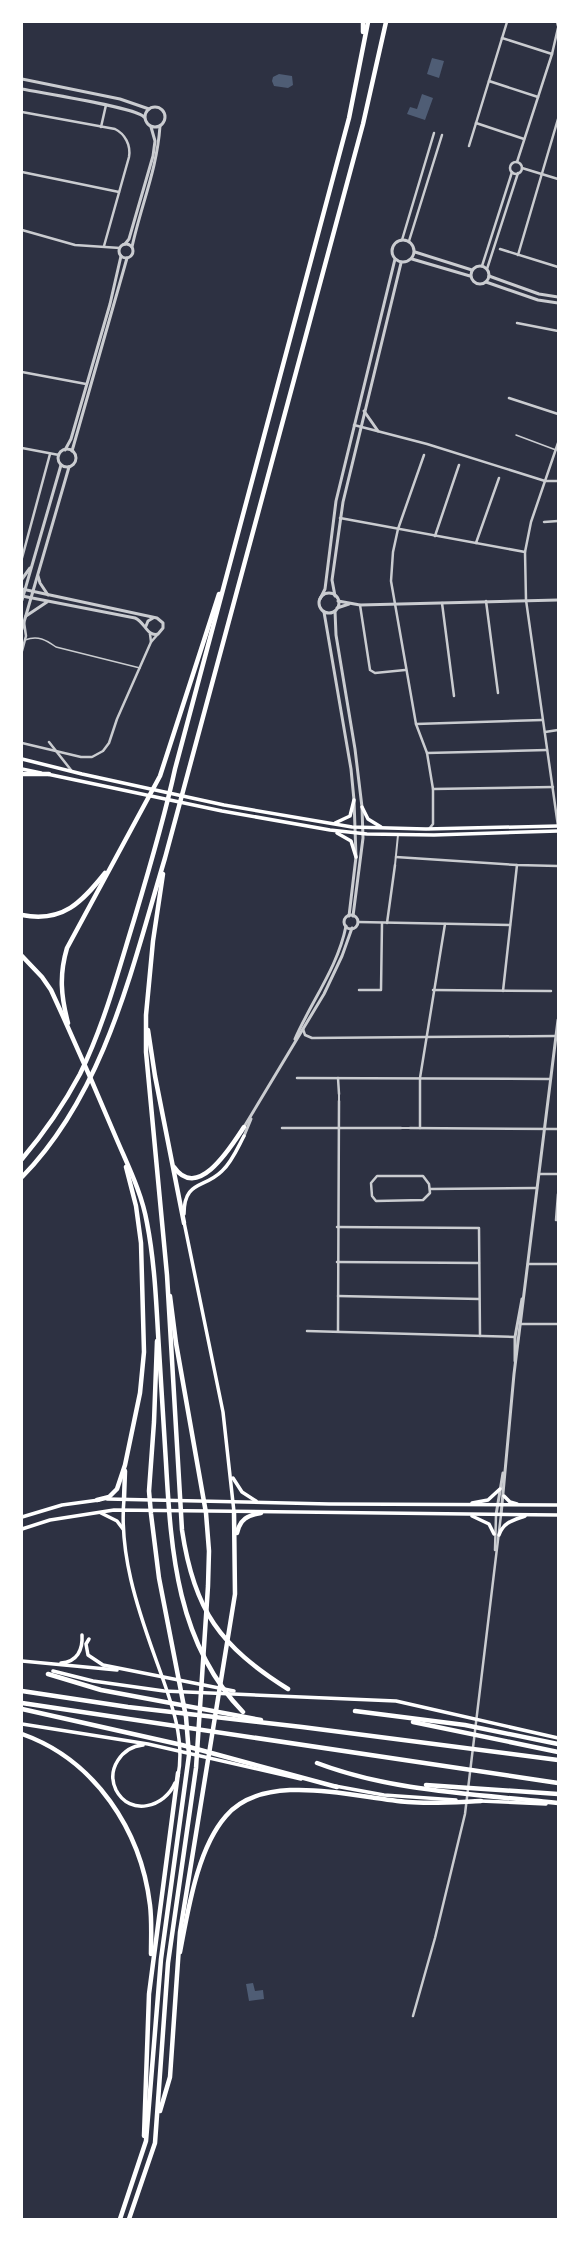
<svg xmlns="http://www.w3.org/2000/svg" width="580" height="2241" font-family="Raleway,sans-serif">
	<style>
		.water { fill: #4f5d75 }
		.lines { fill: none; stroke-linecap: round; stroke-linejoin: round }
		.service { stroke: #caccd0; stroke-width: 1.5 }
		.pedestrian { stroke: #caccd0; stroke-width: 2 }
		.minor { stroke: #caccd0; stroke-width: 2.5 }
		.tertiary { stroke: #caccd0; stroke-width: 3 }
		.secondary { stroke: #fff; stroke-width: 3.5 }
		.trunk { stroke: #fff; stroke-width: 4.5 }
		.motorway { stroke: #fff; stroke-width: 4.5 }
	</style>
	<rect width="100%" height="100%" fill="#2d3142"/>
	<g class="water">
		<polygon points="432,58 444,61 439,78 427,74"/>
		<polygon points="279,74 292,76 293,85 288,88 274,86 272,81 273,77"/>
		<polygon points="422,94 433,98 425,120 407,114 410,107 417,109"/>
		<polygon points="253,1983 255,1991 263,1990 264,1999 249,2001 246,1984"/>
	</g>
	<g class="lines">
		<g class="service">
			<polyline points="516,435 556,450"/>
			<path d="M25 640C38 635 46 640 56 647L140 668"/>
		</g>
		<g class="pedestrian">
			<polyline points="395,865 398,835"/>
			<polyline points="339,1094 339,1101"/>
			<polyline points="401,1128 410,1128"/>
		</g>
		<g class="minor">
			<polyline points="557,22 558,26"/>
			<polyline points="502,38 552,54"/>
			<polyline points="489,81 538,97"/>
			<path d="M22 112 115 129C125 134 131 145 129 157L104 246"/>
			<polyline points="476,123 524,139"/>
			<polyline points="101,127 106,105"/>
			<polyline points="469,146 507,22"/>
			<polyline points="517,162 552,54 558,28"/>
			<circle cx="516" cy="168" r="6"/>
			<polyline points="522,168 558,179"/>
			<polyline points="22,172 119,192"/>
			<polyline points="22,230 75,245 120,248"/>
			<polyline points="402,240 434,133"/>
			<polyline points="409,241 442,135"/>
			<polyline points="500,249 558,267"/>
			<polyline points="518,255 558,119"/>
			<polyline points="482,266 512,172"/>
			<polyline points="487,269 518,173"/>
			<polyline points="517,323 558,331"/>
			<polyline points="22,372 86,384"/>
			<polyline points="509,398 558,414"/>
			<polyline points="354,425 427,444 545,481 558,481"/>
			<polyline points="22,448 59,455"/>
			<polyline points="424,455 398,529 393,552 391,581 416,724 427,753 433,789 433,824 429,829"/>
			<polyline points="340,518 525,552"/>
			<polyline points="544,522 558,521"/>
			<polyline points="435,536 459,465"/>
			<polyline points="476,543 499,478"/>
			<polyline points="22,558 50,454"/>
			<polyline points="486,601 498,693"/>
			<polyline points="442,603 454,696"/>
			<polyline points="360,605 370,670 375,673 405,670"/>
			<polyline points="150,634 151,642"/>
			<polyline points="22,651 26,636 24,622"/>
			<polyline points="416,724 542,720"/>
			<polyline points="545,732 558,730"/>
			<polyline points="49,742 71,770"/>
			<polyline points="22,743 81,757 92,757 103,751 109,743 117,719 151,642 158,634"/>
			<polyline points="427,753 547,750"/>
			<polyline points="433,789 553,787"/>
			<polyline points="558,826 526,600 525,552 531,522 558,443"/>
			<polyline points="396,857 517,865 558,866"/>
			<polyline points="358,922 510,925"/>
			<polyline points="387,923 395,865"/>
			<polyline points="359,990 381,990 382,923"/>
			<polyline points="433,990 551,991"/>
			<polyline points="503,991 517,865"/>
			<polyline points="303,1029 305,1035 312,1038 555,1036"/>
			<polyline points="297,1078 550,1079"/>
			<polyline points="338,1078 339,1094"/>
			<polyline points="282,1128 401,1128"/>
			<polyline points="410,1128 558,1129"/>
			<polyline points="420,1128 420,1078 445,924"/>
			<polyline points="539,1174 558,1174"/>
			<polygon points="377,1176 423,1176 429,1184 430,1193 423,1200 376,1201 372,1196 371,1183"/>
			<polyline points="430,1189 537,1188"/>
			<polyline points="558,1194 556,1220 558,1220"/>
			<polyline points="337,1227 479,1228 480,1336"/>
			<polyline points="337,1262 479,1263"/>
			<polyline points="528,1264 558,1264"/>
			<polyline points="338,1296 479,1299"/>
			<polyline points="520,1324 558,1324"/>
			<polyline points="307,1331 515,1337"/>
			<polyline points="338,1331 339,1101"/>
			<polyline points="495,1550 496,1515"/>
			<polyline points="413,2016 435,1938 465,1814 501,1515"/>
		</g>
		<g class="tertiary">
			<polyline points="22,79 120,99 149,109"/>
			<path d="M22 89C41 93 135 107 144 117"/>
			<circle cx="155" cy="117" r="10"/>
			<circle cx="403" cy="251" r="11"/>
			<polyline points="125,244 129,239 153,156 155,141 151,127"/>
			<circle cx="126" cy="251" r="7"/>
			<path d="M132 247C141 205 157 170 160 126"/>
			<polyline points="415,252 472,270"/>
			<polyline points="412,259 470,276"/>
			<circle cx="480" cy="275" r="9"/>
			<polyline points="489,276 539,294 558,297"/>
			<polyline points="486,282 538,300 558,303"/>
			<polyline points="364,411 378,431"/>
			<circle cx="67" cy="458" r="9"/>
			<polyline points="65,450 71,439 110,304 121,256"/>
			<polyline points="72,451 127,258"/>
			<polyline points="38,576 40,583 48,595"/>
			<polyline points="22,579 30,568"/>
			<path d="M22 589 157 618 163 623V628L158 634C147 637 145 622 135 618L22 596"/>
			<circle cx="329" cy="603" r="10"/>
			<polyline points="335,596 332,580 343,502 401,263"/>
			<polyline points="320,599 325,589 336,501 395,259"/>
			<polyline points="22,600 61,465"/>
			<polyline points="338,601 360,605 558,600"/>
			<polyline points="337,608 349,604"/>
			<polyline points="335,611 336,635 355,749 362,807 363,838 353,916"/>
			<polyline points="324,612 351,769 354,800 356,857 349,916"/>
			<polyline points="26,616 47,602"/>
			<polyline points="146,626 148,621 153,618"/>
			<polyline points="22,629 69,467"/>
			<circle cx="351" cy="922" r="7"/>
			<path d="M295 1039C311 1002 338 967 346 926"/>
			<polyline points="244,1127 324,994 342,956 352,928"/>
			<polyline points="244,1136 251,1119"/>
			<polyline points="515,1361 515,1337 522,1299"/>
			<polyline points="496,1515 503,1473"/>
			<polyline points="501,1515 514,1374 558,1020"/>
		</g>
		<g class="secondary">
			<polyline points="22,759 82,774 224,805 352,827 426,829 558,826"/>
			<polyline points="22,769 41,773"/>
			<polyline points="47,774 222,811 330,830 367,834 434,835 558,831"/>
			<polyline points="362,807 368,819 381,827"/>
			<polyline points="335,823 350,816 354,800"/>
			<polyline points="337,833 351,841 356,857"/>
			<path d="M184 1214C184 1180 204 1189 222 1171 232 1162 238 1147 244 1136"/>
			<polyline points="184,1222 223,1412 234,1512"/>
			<polyline points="233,1478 242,1492 256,1501"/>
			<polyline points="504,1496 510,1502 517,1504"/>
			<polyline points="107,1499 329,1504 558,1505"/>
			<path d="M124 1499C119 1553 137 1607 155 1657 168 1694 186 1735 178 1776"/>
			<polyline points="472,1503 488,1500 500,1489"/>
			<polyline points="101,1513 117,1521 123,1529"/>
			<polyline points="472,1516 489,1524 494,1534"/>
			<polyline points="22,1517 62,1505 99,1500"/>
			<polyline points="22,1529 50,1520 114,1510 558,1515"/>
			<path d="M499 1535C503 1522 514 1520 525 1516"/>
			<polyline points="89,1639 86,1644 88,1655 103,1665 234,1691"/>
			<polyline points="22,1661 117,1670"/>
			<path d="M61 1663C77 1662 83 1650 82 1635"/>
			<polyline points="53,1671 93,1681 164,1691 396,1701 558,1738"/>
			<polyline points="22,1724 148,1744 301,1779"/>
			<path d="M143 1745C122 1747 106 1769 116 1790 130 1817 165 1807 175 1783"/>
			<polyline points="335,1786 384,1795 456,1800"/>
			<polyline points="480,1801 546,1804"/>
		</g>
		<g class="trunk">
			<path d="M237 1533C240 1519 248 1515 261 1513"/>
			<path d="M22 1734C95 1760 141 1830 150 1905 152 1921 151 1938 151 1954"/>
			<path d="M180 1952C188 1911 197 1849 226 1816 265 1770 355 1798 408 1802 432 1804 457 1802 481 1801"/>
			<polyline points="160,2111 170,2077 180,1932 235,1594 234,1512"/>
			<polyline points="144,2136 149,1994 178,1773"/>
			<polyline points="120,2219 146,2141 161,1959 189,1755 186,1717 159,1578 151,1514 149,1491 154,1422 157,1341"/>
			<polyline points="129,2219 155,2143 168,1963 196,1768 208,1586 209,1551 206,1513 176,1343 170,1296"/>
		</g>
		<g class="motorway">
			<polyline points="363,22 363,32"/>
			<polyline points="22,774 49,774"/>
			<path d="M163 874 153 941 146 1015V1052L167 1275 182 1530C194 1611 220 1646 288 1689"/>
			<path d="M22 915C63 923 82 902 105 873"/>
			<path d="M22 956 42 977 51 990C74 1040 96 1090 117 1140 129 1168 142 1194 147 1223 154 1259 156 1296 158 1333 161 1376 163 1420 166 1463 171 1552 177 1644 243 1712"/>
			<path d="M68 1023C61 996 59 975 67 948L160 776 219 594"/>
			<polyline points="148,1030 155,1076 184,1223"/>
			<path d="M22 1159C44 1133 64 1104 80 1074 104 1025 118 972 134 920 149 870 164 820 175 769L349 118 368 22"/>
			<path d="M174 1167C198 1202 232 1145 244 1127"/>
			<path d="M22 1177C105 1092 132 968 165 858L363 124 386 22"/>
			<polyline points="124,1499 125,1471"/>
			<polyline points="97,1500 109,1497 117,1489 125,1465 140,1393 144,1352 141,1243 136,1206 126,1167"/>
			<polyline points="48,1674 101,1690 261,1720"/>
			<polyline points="22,1691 128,1707 302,1727 558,1760"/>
			<polyline points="22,1703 558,1783"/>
			<polyline points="22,1709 182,1745 337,1787"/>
			<polyline points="355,1711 465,1725 558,1744"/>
			<polyline points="413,1722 558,1752"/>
			<path d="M317 1763C393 1792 478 1794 558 1803"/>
			<polyline points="426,1785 558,1794"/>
		</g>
	</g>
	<rect width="580" height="2241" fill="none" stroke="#ffffff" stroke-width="46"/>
</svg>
